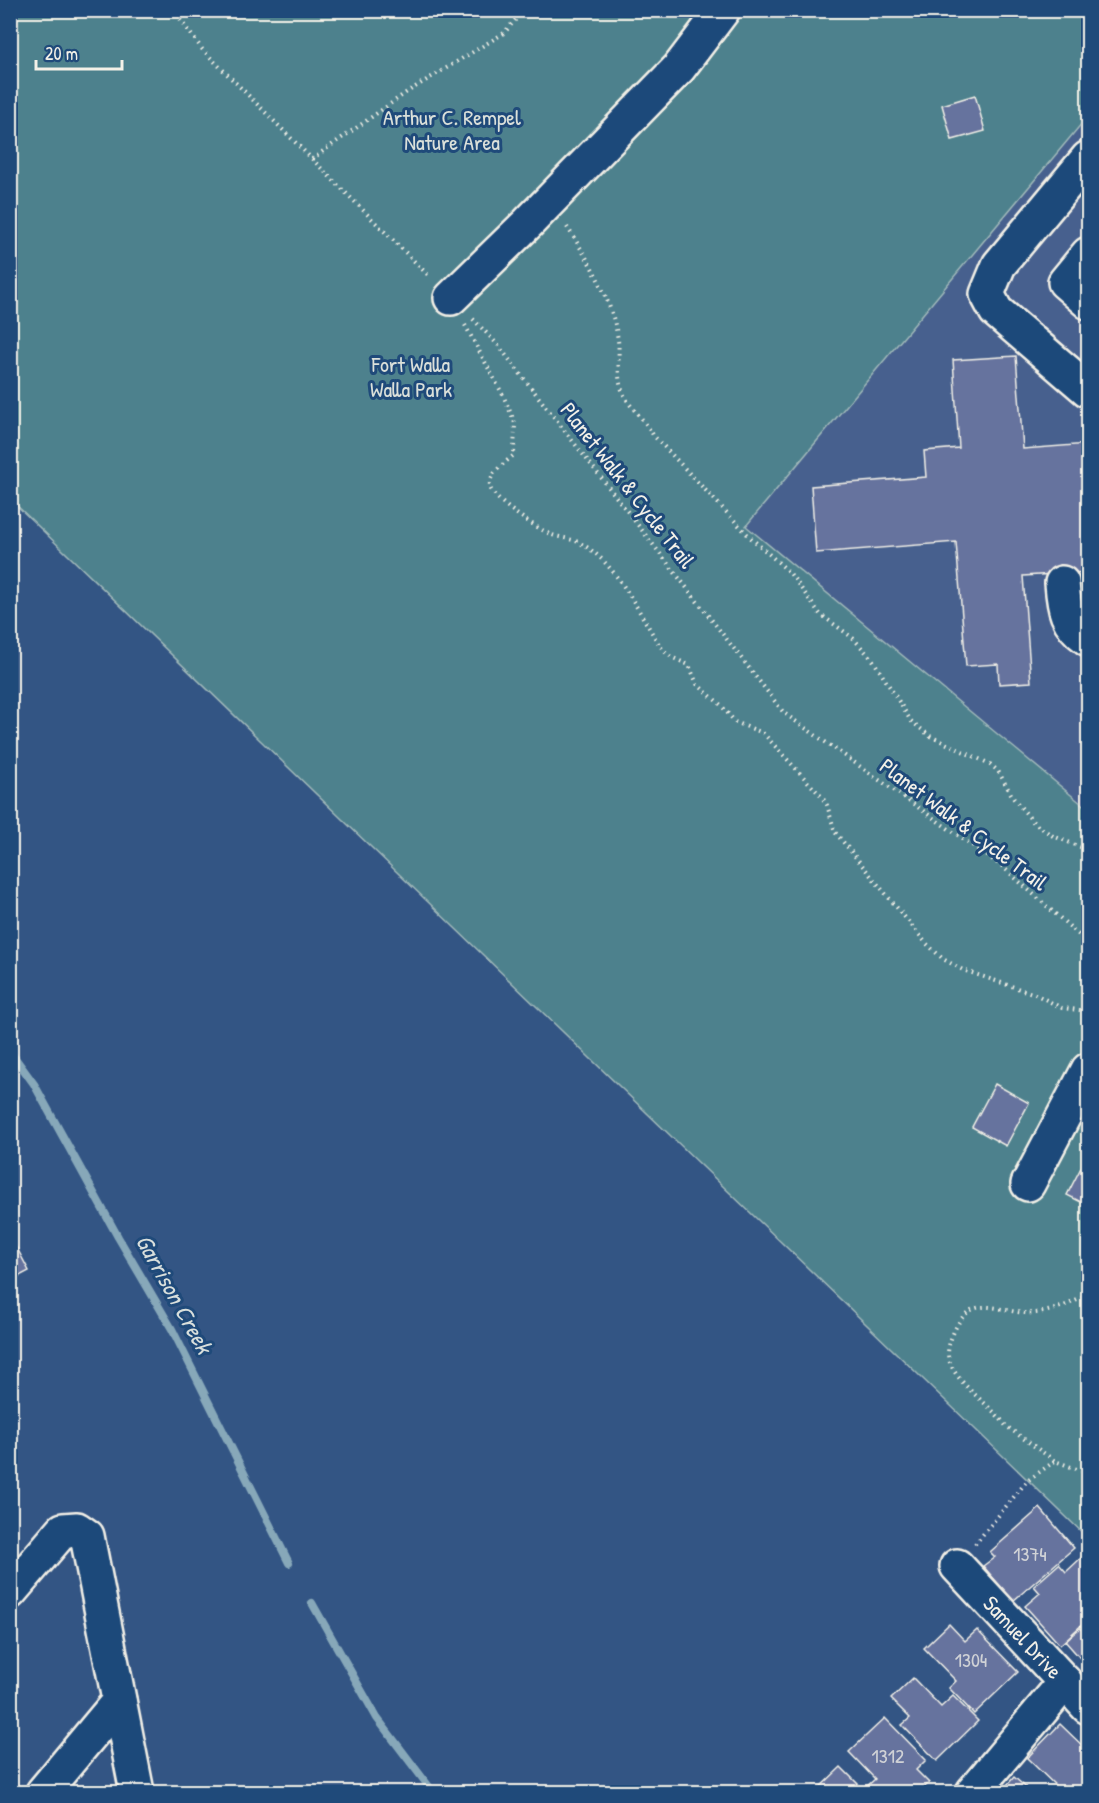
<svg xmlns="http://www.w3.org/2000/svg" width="1099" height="1803" font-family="'Patrick Hand',sans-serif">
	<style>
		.built { fill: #46618e }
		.green { fill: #4e818d; stroke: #a1b9ba; stroke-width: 1.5 }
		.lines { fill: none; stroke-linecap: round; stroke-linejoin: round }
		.stream { stroke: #87a8b9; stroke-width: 8 }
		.building { fill: #66739e; stroke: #f4f1e8; stroke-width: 1.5 }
		.minor-casing { stroke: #f4f1e8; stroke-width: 38 }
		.path { stroke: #f4f1e8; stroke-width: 4; stroke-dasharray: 1.5 4.5; stroke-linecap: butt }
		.minor { stroke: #1f4a7a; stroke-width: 33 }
		.labels { text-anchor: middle; stroke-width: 6; stroke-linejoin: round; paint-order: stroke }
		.number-label { font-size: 20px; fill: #d0d2d6 }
		.park-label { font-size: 22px; fill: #dbe0da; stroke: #1f4a7a }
		.street-label { font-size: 22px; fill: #f4f1e8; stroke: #1f4a7a }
		.water-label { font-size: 24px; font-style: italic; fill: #d9dfdc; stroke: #1f4a7a }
	</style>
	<rect width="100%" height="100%" fill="#335584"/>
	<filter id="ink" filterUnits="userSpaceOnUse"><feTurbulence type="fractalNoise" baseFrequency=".0167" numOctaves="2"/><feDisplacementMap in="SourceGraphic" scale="12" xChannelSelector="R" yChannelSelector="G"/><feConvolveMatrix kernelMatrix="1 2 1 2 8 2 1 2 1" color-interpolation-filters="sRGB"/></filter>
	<g filter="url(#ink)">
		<polygon class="built" points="1088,116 1088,809 746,526"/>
		<polygon class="green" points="10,11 1088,11 1088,116 746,526 1088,809 1088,1538 11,500"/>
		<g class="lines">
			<g class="stream">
				<polyline points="10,1051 34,1084 118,1237 172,1329 289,1563"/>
				<polyline points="312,1603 377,1718 433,1792"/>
			</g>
		</g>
		<g class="building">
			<polygon points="975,95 985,131 952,140 942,105"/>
			<polygon points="1016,356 1023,449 1088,444 1088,572 1023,576 1031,682 999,684 998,664 966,666 956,542 816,553 811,486 926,477 924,451 959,448 953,360"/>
			<polygon points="995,1084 1029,1103 1006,1146 972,1127"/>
			<polygon points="1088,1154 1088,1193 1083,1203 1067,1195"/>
			<polygon points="10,1235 29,1271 10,1281"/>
			<polygon points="1040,1508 1074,1548 1013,1601 983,1566 995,1557 990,1552"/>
			<polygon points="1082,1557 1088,1564 1088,1619 1060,1645 1025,1606 1040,1593 1034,1586 1059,1564 1066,1572"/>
			<polygon points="949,1624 965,1641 977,1630 1018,1672 974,1714 949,1688 956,1681 924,1648"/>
			<polygon points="1080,1628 1086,1635 1088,1632 1088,1667 1065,1641"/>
			<polygon points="913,1678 941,1707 953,1696 978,1721 937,1761 902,1725 910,1718 891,1699"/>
			<polygon points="885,1718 926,1760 916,1770 929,1783 919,1792 869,1792 865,1788 875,1779 849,1752"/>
			<polygon points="1060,1724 1088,1751 1088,1792 1062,1792 1027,1758"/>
			<polygon points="841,1767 866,1792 815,1792"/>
			<polygon points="1014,1777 1031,1792 1001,1792"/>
		</g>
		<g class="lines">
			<g class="minor-casing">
				<g id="minor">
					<polyline points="1088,158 999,265 987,294 996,311 1088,390"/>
					<polyline points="1088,254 1065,282 1088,302"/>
					<polyline points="451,298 528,223 679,68 723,10"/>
					<path d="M1062 583C1064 609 1066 623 1088 639"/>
					<polyline points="1028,1184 1088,1070"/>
					<polyline points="957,1566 1088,1707"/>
					<polyline points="10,1592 63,1530 77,1529 87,1536 137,1792"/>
					<polyline points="43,1792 119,1701"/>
					<polyline points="973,1792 1065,1682"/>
				</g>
			</g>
			<g class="path">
				<polyline points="173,10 202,49 429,276"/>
				<polyline points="312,159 407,92 504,33 524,10"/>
				<path d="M567 227C589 260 612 299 618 340 620 356 616 373 622 390 628 407 645 419 653 435L750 537 789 572 820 614 853 638 873 660 911 721 930 736 990 764 998 771 1014 799 1034 823 1053 836 1088 850"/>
				<polyline points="473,319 498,345 784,713 1003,867 1088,943"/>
				<path d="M465 325 503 395 515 423 514 455C506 462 488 474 490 486 491 500 537 528 550 534 559 538 571 538 580 543 618 563 639 615 663 650L671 657 689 665 697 684 721 705 735 722 763 733 822 797 827 805 835 832 926 943 943 959 963 970 1035 994 1062 1008 1088 1011"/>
				<path d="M1088 1295C1071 1303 1055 1311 1036 1313 1003 1316 975 1289 955 1329 951 1338 946 1350 949 1360 959 1388 990 1403 1006 1426L1055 1461 1088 1473"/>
				<polyline points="975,1544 1027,1481 1055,1461"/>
			</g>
			<use href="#minor" class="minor"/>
		</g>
	</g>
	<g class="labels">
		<g class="number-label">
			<text x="1030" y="1561">1374</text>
			<text x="971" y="1667">1304</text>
			<text x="888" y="1763">1312</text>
		</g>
		<g class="park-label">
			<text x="452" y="125">Arthur C. Rempel<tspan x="452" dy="25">Nature Area</tspan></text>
			<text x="411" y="372">Fort Walla<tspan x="411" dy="25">Walla Park</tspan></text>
		</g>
		<g class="street-label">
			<text transform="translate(628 485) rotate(52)" y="8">Planet Walk &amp; Cycle Trail</text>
			<text transform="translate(964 824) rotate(37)" y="8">Planet Walk &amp; Cycle Trail</text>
			<text transform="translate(1023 1637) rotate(47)" y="8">Samuel Drive</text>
		</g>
		<g class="water-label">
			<text transform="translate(174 1294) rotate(61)" y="8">Garrison Creek</text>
		</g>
	</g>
	<rect width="1099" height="1803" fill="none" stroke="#1f4a7a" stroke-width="36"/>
	<rect x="18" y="18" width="1063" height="1767" fill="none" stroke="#f4f1e8" stroke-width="2" filter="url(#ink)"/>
	<path d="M36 60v9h86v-9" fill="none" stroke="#f4f1e8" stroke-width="3"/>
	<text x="45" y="60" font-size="18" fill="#f4f1e8" stroke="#1f4a7a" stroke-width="4.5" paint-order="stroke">20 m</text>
</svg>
